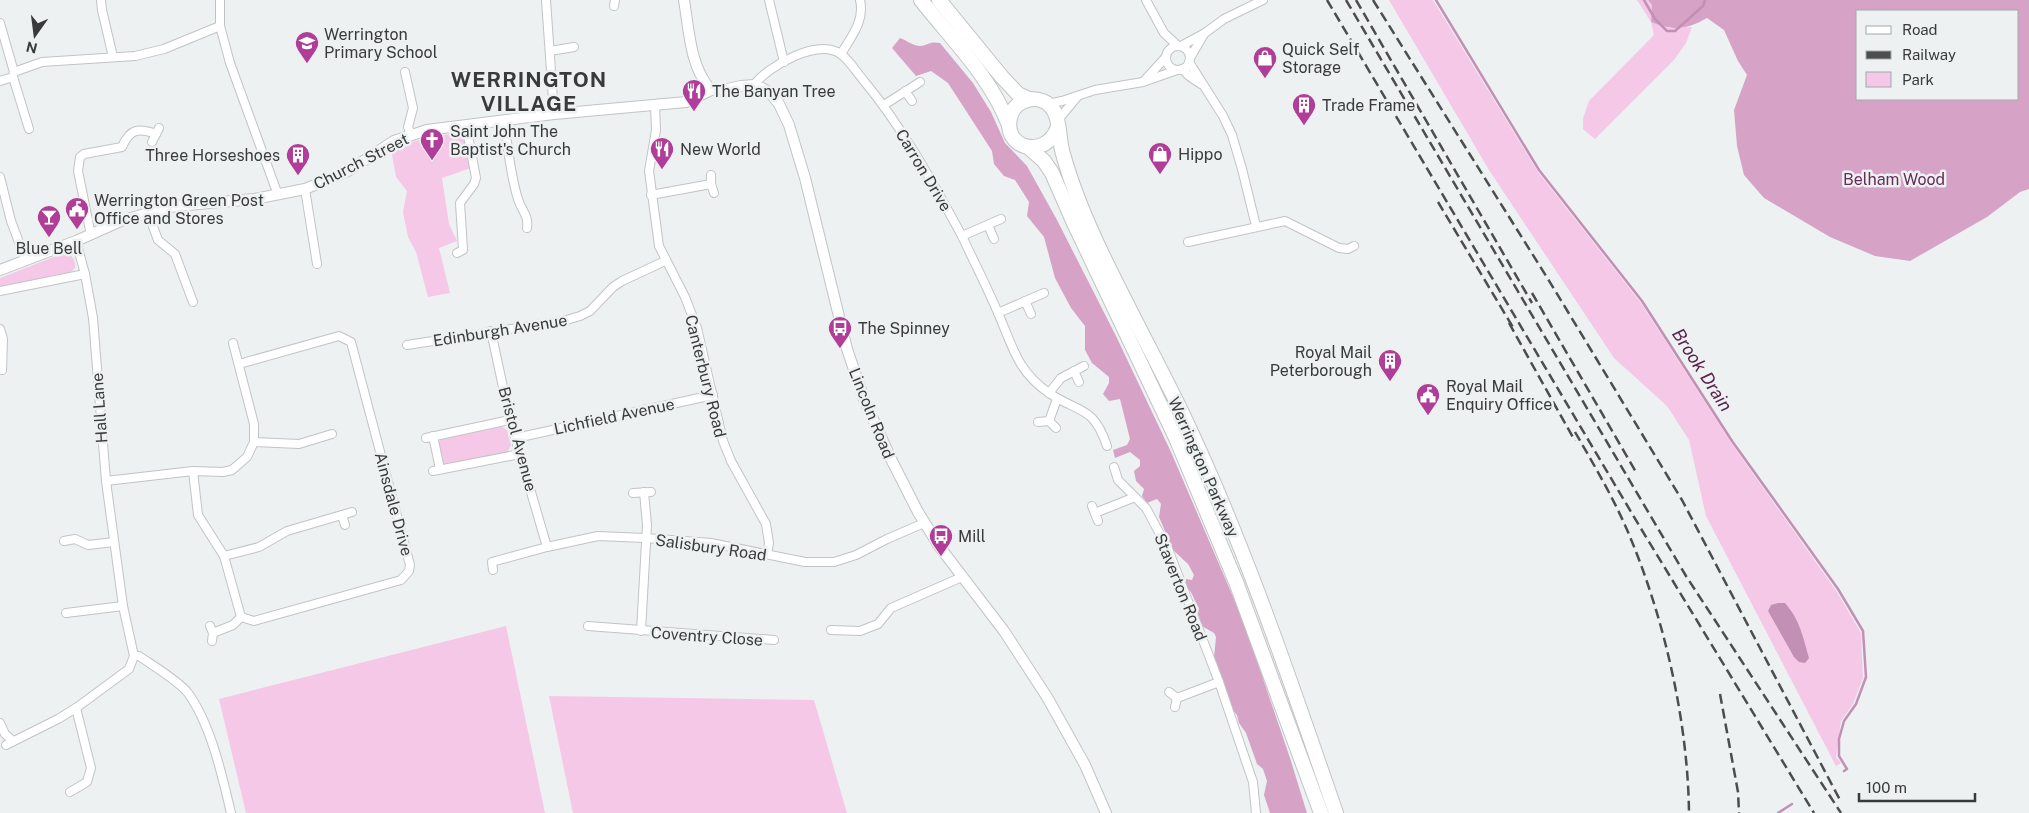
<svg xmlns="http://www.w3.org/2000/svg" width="2029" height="813" font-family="'Public Sans',sans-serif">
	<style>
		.green { fill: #f5c8e7 }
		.forest { fill: #d6a3c7; fill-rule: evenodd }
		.water { fill: #c290b4 }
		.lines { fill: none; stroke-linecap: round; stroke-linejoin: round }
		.stream { stroke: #c290b4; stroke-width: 2.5 }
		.street-casing { stroke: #c1c4c5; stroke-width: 10 }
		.secondary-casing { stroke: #c1c4c5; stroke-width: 12 }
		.highway-casing { stroke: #c1c4c5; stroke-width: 16 }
		.street { stroke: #fff; stroke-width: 8 }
		.secondary { stroke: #fff; stroke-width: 10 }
		.highway { stroke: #fff; stroke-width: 14 }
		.rail { stroke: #4c4e4e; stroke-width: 2.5; stroke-dasharray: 10 5; stroke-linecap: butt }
		.labels { text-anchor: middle; stroke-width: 5; stroke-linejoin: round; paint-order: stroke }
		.poi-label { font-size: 16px; fill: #393b3b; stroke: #edf1f1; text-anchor: start }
		.street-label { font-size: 16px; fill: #393b3b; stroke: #edf1f1 }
		.park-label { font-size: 16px; fill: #682b5a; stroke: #edf1f1 }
		.water-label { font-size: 18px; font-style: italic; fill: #5c204f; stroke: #edf1f1 }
		.district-label { font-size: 21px; font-weight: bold; letter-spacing: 1px; fill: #393b3b; stroke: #edf1f1 }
	</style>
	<rect width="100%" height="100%" fill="#edf1f1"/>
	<g class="green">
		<polygon points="1389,0 1433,0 1538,172 1641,303 1732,444 1837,592 1861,633 1863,678 1853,704 1841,721 1836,757 1841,763 1836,766 1706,516 1689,440 1667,406 1614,358 1489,170"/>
		<polygon points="1637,0 1648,0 1652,5 1651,22 1668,28 1692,27 1686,43 1674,60 1595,139 1583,129 1583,118 1589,101 1654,35 1651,22"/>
		<path d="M463 132 471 168 442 178 449 224 457 241 439 248 450 293 428 297 416 252 408 237 403 212 407 191 396 177 391 149C415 140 438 135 463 132Z"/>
		<path d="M64 253C72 254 76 260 75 268L68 275 0 287V278Z"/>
		<polygon points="499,425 507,430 511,445 507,453 447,466 443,463 438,443 443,437"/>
		<polygon points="506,626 545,813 246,813 219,699"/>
		<polygon points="549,696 814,700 847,813 573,813"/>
	</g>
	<g class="forest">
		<path d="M1648 0H2029V189L2020 192 1987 217 1910 261 1875 256 1830 237 1764 198 1744 175 1737 146 1734 110 1747 75 1738 61 1724 30 1707 18C1686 30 1674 31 1651 22L1652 5ZM2018 11V99H1858V11Z"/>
		<path d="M900 38C906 40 913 46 920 46 929 45 929 41 940 43L973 83 991 112 1005 143 1027 166 1057 220 1116 336 1171 452 1243 620 1290 758 1307 813H1270L1264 795 1267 781 1263 769 1257 764 1246 733 1239 723 1237 715 1230 707 1214 658 1216 637 1214 633 1200 625 1196 615 1199 608C1193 600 1194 593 1186 587V579L1192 580 1194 575 1188 564 1173 550 1159 517 1161 504 1157 499 1147 503 1142 496 1144 489 1136 481 1134 471 1140 466V460L1130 452 1115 458 1113 450 1127 445 1130 439 1120 399 1109 401 1103 394 1109 383V377L1092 363 1085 350V326L1071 308 1055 278 1044 237 1027 216 1029 202 1015 180 1004 176 994 164 992 151 948 83 931 71 916 76 892 48Z"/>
	</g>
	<path class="water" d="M1778 603H1785C1800 620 1803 637 1809 658L1805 663 1799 662 1794 657 1768 611 1771 605Z"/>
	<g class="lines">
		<g class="stream">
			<polyline points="1436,0 1539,170 1642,301 1732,441 1838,589 1863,631 1866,677 1856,704 1844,721 1839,739 1839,756 1847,769 1844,771"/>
			<polyline points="1644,0 1655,19 1667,31 1675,31 1703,6 1705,0"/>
			<polyline points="1778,813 1792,804"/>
		</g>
		<g class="street-casing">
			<g id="street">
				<polyline points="101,0 102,10 113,57"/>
				<polyline points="220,0 220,26 230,63 278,195"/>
				<polyline points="546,0 554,114"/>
				<polyline points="769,0 784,62"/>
				<polyline points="1146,0 1164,33 1178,46"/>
				<polyline points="614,6 615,0"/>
				<polyline points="0,23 14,72"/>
				<polyline points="1181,46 1205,33 1224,19 1263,0"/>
				<circle cx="1178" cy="58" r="12"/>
				<polyline points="550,51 574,47"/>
				<path d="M841 54C851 37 865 21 860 0"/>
				<polyline points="1190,58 1204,34"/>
				<polyline points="1189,62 1223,116 1232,135 1242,169 1256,226"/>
				<polyline points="1182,69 1189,76 1201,84"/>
				<polyline points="405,72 413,108 408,127 411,135"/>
				<polyline points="13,77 29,129"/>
				<polyline points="0,81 13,77 14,72 42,62 135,56 164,49 220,26"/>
				<polyline points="1144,81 1166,57"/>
				<path d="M754 85C768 66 819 37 842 55 850 61 857 73 864 81 903 128 933 183 962 236L1001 219"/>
				<polyline points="905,91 912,101"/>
				<polyline points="1048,104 1062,101 1095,90 1143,82 1177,70"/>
				<polyline points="655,105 656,130 649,171 659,246 685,297 697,328 723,441 731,461 766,524 769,543 767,554"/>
				<polyline points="884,105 920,82"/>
				<polyline points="1058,120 1077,97"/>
				<path d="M504 121C508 146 510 174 518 199 521 210 529 215 527 228"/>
				<polyline points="152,142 159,128"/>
				<polyline points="711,175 711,184 714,193"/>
				<polyline points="0,177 11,221 26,261"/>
				<polyline points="305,189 317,264"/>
				<polyline points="651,195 711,184"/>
				<polyline points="148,213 158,240 175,254 193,302"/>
				<polyline points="988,225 994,239"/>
				<path d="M91 235 78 171 80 157 84 154 122 147C130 128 139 128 156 134"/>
				<path d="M962 236C974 262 987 287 998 313 1013 347 1017 371 1049 393L1061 378 1084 366"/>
				<polyline points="1188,242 1285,221 1339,248 1348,249 1354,246"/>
				<polyline points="457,253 463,250 460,203 474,184 476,178 466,125"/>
				<polyline points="0,291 85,274"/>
				<polyline points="1025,301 1031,314"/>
				<polyline points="998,313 1044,293"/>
				<polyline points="0,329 3,339 2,370"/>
				<polyline points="491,331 510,420 547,547"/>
				<polyline points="407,345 563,321 580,316 590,311 613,287 622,281 665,261"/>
				<polyline points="1074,371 1079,382"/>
				<path d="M1049 393C1080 414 1093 405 1107 446"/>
				<polyline points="1049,421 1057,399"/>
				<polyline points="1038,422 1049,421 1056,428"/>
				<polyline points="433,436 440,469"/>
				<polyline points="426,438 510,420"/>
				<polyline points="516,438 713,395"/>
				<polyline points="254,442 299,444 332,434"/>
				<polyline points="1114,467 1118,480 1146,508 1168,549 1219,682 1253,782 1256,813"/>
				<polyline points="193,471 198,515 224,556 241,617 254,621 401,580 409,571 410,565 351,342 339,336 239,364"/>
				<polyline points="433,471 520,454"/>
				<polyline points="106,481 193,471 223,472 232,470 247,457 254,442 254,424 233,343"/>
				<polyline points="633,493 651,492"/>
				<polyline points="1092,506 1098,521"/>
				<polyline points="1095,513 1135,497"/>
				<polyline points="342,515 345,525"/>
				<polyline points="64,541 75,539 88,545 114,542"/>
				<polyline points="224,556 259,547 287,531 352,512"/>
				<polyline points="493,570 492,562 547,547 598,536 645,538 711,543 805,562 834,562 856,555 887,539 924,523"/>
				<polyline points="66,613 123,606"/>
				<polyline points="210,626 213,633 212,641"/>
				<polyline points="588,626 774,640"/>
				<polyline points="831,630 860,631 878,624 891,608 962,577"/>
				<polyline points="641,631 647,525 644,492"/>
				<polyline points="213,633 233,625 241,617"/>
				<path d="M134 656H139C152 665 179 681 188 693 211 725 222 775 231 813"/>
				<polyline points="1169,692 1177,698 1175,707"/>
				<polyline points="1177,698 1219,682"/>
				<polyline points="0,723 5,734 13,741"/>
				<polyline points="6,745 58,719 76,708 129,669 134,656 123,606 106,481 93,318 85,274 76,241"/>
				<polyline points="70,792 87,782 91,768 76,708"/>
			</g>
		</g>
		<g class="secondary-casing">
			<g id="secondary">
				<path d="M684 0C689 30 690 67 711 90"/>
				<polyline points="0,270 76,241 121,221 148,213 176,206 254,199 305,189 348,171 394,141 427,130 554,114 686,102 711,90 723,90 741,86 754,85 762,88 769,92 779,104 789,125 805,178 847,349 864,399 891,459 918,512 939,546 1004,631 1047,697 1085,765 1106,813"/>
			</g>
		</g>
		<g class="highway-casing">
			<g id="highway">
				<path d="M921 0C953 41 990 76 1009 125"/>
				<polyline points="939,0 1002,77 1018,94 1029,99"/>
				<path d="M1057 129C1045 159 1003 149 1010 118 1014 97 1043 92 1054 111 1060 120 1059 142 1063 154 1073 190 1088 225 1104 258 1130 312 1159 365 1185 419 1245 546 1290 680 1336 813"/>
				<polyline points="1028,147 1044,161 1052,173 1073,221 1176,438 1236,582 1321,813"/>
			</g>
		</g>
		<use href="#street" class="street"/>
		<use href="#secondary" class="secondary"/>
		<use href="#highway" class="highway"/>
		<g class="rail">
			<polyline points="1327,0 1640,527 1814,813"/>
			<polyline points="1346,0 1686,576 1841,813"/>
			<polyline points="1356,0 1532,303"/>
			<polyline points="1373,0 1548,279 1682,500 1840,800"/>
			<polyline points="1438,202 1514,329"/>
			<polyline points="1532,293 1636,472"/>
			<polyline points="1509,323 1575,441"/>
			<path d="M1575 432C1594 465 1613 497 1628 532 1664 617 1688 721 1689 813"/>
			<polyline points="1720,694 1738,792 1739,813"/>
		</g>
	</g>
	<defs>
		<g id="school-pin" transform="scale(1.25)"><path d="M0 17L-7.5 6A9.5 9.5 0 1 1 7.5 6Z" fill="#b03d97" stroke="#edf1f1"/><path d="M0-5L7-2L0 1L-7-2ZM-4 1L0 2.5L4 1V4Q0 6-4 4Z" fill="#fff"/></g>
		<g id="shop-pin" transform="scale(1.25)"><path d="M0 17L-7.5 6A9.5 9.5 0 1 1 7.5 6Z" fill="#b03d97" stroke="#edf1f1"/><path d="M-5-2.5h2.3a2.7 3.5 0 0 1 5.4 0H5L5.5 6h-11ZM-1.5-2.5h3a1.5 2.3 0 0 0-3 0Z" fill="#fff"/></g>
		<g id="restaurant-pin" transform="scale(1.25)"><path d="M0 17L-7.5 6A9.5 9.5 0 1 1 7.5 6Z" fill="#b03d97" stroke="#edf1f1"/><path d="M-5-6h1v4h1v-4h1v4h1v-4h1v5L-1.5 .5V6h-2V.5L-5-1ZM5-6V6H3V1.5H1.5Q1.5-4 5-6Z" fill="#fff"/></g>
		<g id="building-pin" transform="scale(1.25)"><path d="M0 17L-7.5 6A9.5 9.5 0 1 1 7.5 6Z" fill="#b03d97" stroke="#edf1f1"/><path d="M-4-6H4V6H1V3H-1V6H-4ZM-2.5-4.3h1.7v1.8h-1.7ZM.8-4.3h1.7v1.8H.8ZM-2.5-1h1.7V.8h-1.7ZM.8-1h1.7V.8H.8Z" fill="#fff"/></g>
		<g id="church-pin" transform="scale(1.25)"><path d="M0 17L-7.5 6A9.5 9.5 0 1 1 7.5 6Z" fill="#b03d97" stroke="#edf1f1"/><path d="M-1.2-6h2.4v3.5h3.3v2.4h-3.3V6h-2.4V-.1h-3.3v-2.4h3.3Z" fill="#fff"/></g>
		<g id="civic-pin" transform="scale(1.25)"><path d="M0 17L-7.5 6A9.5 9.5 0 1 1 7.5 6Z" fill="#b03d97" stroke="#edf1f1"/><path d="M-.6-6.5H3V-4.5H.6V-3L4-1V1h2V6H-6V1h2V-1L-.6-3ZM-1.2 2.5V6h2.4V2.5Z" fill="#fff"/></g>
		<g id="bar-pin" transform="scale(1.25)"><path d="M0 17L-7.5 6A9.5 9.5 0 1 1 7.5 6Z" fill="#b03d97" stroke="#edf1f1"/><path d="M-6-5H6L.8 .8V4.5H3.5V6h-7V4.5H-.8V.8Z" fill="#fff"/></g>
		<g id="bus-pin" transform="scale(1.25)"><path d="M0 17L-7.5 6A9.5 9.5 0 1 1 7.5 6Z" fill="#b03d97" stroke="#edf1f1"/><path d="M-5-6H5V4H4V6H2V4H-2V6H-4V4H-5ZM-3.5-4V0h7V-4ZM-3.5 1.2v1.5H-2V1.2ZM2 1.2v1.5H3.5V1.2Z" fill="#fff"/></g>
	</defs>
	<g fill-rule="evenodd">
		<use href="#school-pin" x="307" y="43"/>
		<use href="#shop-pin" x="1265" y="58"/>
		<use href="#restaurant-pin" x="694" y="91"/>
		<use href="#building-pin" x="1304" y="105"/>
		<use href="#church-pin" x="432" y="140"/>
		<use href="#restaurant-pin" x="662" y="149"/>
		<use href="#shop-pin" x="1160" y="154"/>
		<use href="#building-pin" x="298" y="155"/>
		<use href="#civic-pin" x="77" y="209"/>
		<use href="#bar-pin" x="49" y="217"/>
		<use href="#bus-pin" x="840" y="328"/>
		<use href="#building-pin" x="1390" y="361"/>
		<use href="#civic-pin" x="1428" y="395"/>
		<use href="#bus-pin" x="941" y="536"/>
	</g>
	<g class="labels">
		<g class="poi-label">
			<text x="324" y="40">Werrington<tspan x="324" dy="18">Primary School</tspan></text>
			<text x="1282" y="55">Quick Self<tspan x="1282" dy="18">Storage</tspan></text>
			<text x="712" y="97">The Banyan Tree</text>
			<text x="1322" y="111">Trade Frame</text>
			<text x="450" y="137">Saint John The<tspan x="450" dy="18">Baptist's Church</tspan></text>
			<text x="680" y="155">New World</text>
			<text x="1178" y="160">Hippo</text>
			<text x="280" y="161" text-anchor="end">Three Horseshoes</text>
			<text x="94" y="206">Werrington Green Post<tspan x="94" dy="18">Office and Stores</tspan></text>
			<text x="49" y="254" text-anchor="middle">Blue Bell</text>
			<text x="858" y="334">The Spinney</text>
			<text x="1372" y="358" text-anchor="end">Royal Mail<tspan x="1372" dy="18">Peterborough</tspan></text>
			<text x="1446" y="392">Royal Mail<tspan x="1446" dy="18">Enquiry Office</tspan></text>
			<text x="958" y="542">Mill</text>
		</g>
		<g class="street-label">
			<text transform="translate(361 161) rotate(-27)" y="6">Church Street</text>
			<text transform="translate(924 170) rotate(59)" y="6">Carron Drive</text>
			<text transform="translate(500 330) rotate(-9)" y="6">Edinburgh Avenue</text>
			<text transform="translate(706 376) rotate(76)" y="6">Canterbury Road</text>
			<text transform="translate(99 408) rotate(-94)" y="6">Hall Lane</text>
			<text transform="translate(872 413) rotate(68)" y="6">Lincoln Road</text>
			<text transform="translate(614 416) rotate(-12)" y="6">Lichfield Avenue</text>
			<text transform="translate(518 439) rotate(75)" y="6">Bristol Avenue</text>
			<text transform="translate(1204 467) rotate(66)" y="6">Werrington Parkway</text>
			<text transform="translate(394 504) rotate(75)" y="6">Ainsdale Drive</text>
			<text transform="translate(711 547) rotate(8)" y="6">Salisbury Road</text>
			<text transform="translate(1181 587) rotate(68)" y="6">Staverton Road</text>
			<text transform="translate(707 636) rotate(4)" y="6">Coventry Close</text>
		</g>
		<g class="park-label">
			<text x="1894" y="185">Belham Wood</text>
		</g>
		<g class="water-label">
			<text transform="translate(1702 370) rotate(57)" y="6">Brook Drain</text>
		</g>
		<g class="district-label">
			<text x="529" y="87">WERRINGTON<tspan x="529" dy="24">VILLAGE</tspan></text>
		</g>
	</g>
	<rect x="1856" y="10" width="162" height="90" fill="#edf1f1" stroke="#a5a8a8"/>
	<rect x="1866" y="26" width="25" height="8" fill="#ffffff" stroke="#a5a8a8"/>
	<text x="1902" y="35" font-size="15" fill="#393b3b">Road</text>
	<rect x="1866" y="51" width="25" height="8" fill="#4c4e4e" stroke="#a5a8a8"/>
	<text x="1902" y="60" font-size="15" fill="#393b3b">Railway</text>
	<rect x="1866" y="72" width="25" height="15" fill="#f5c8e7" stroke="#a5a8a8"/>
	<text x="1902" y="85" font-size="15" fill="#393b3b">Park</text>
	<g transform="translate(35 35) rotate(194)" stroke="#edf1f1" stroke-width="4" paint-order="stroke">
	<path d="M0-4L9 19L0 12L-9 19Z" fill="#393b3b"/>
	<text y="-8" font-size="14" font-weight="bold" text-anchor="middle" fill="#393b3b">N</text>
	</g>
	<path d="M1859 793v8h116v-8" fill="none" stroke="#393b3b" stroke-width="2.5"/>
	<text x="1866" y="793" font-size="15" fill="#393b3b" stroke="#edf1f1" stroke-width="4" paint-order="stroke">100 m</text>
</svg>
